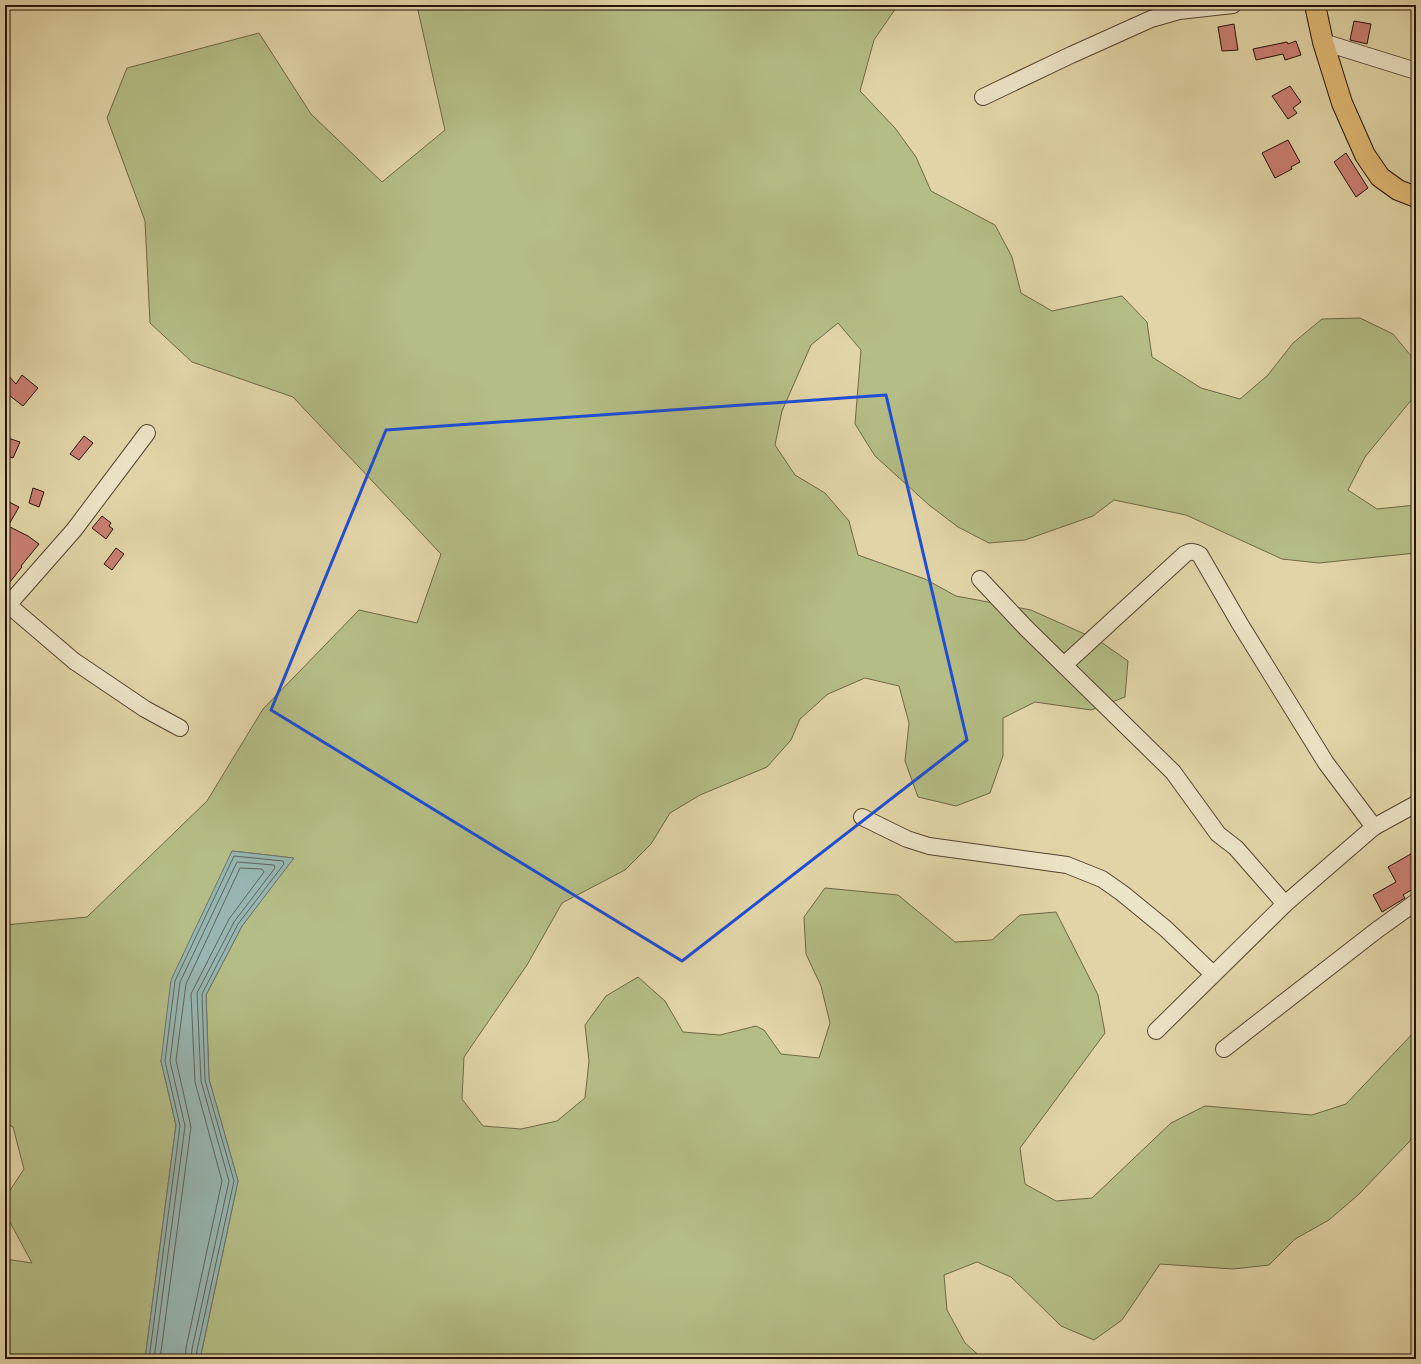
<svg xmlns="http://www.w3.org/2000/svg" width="1421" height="1364" font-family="'Sorts Mill Goudy',serif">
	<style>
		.green { fill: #b4bd85; stroke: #6e6846 }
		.water { fill: #97b6b1; stroke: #6a746d }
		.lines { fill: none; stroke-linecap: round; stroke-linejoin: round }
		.shore { stroke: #5f645c; stroke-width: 1 }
		.building { fill: #ca7f72; stroke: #271207 }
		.minor-casing { stroke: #56432f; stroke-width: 18 }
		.major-casing { stroke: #271207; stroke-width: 22 }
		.minor { stroke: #ece4c6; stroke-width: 16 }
		.major { stroke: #e0ba74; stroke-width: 20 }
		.marked { fill: none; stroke: #1d4ed8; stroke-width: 3; stroke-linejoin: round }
	</style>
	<rect width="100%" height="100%" fill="#e1d5a7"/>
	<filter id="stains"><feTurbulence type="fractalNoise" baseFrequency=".005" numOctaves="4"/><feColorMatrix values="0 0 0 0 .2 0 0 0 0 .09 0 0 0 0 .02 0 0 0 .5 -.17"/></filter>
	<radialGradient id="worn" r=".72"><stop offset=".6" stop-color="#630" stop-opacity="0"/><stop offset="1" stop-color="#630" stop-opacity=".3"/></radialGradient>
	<polygon class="green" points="418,5 898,5 874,40 860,91 895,128 916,157 931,191 995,225 1012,257 1021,293 1052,311 1122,296 1147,322 1152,357 1201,388 1240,399 1268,375 1293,343 1322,319 1360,318 1393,334 1416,362 1412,399 1365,457 1348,490 1377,509 1416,505 1416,553 1319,563 1282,559 1186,515 1114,500 1093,516 1025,540 989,543 958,527 929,505 875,456 855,424 861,350 838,323 811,345 782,411 775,445 795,475 825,493 849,521 858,555 925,579 956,596 1031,610 1098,640 1128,661 1125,697 1091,710 1035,702 1003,718 1003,756 990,793 956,806 918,797 905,761 909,723 899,686 865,678 828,694 800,719 791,740 767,767 700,795 670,813 651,844 625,870 562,903 527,965 464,1057 462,1099 483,1126 521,1129 557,1121 585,1098 589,1061 585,1025 606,996 638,977 665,1001 683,1032 720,1035 756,1026 764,1030 781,1054 819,1058 830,1023 821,986 806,954 804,917 825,888 898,895 955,942 992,940 1020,915 1056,912 1098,995 1105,1033 1020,1148 1025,1184 1056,1201 1092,1198 1171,1123 1205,1106 1312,1115 1346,1104 1416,1030 1416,1132 1409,1142 1358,1195 1329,1220 1295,1239 1269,1265 1233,1269 1160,1264 1122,1320 1094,1340 1061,1326 1011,1277 977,1262 944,1275 947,1310 965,1343 983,1359 200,1359 238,1181 209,1079 206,995 242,926 293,858 232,851 161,1061 176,1125 145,1359 5,1359 5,1259 32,1263 5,1213 5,1198 24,1169 13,1127 5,1123 5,925 87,917 207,801 263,709 359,610 417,623 441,554 293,397 192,362 150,323 145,221 107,118 127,68 259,33 311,114 382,182 445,130 417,6"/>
	<polygon class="water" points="232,851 294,858 242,926 206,995 209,1079 238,1181 200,1359 145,1359 176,1125 161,1061 171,980"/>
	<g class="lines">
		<g class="shore">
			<polyline points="149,1359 180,1126 165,1061 175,981 234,856 283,861 284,864 238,924 202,994 205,1080 234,1181 197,1350 196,1359"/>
			<polyline points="154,1359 185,1126 170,1061 180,982 237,862 274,865 275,868 234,922 197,993 201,1081 229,1181 192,1349 191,1359"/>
			<polyline points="160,1359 191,1127 176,1060 186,984 240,868 262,869 264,872 229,919 191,994 195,1082 222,1181 186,1348 185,1359"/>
		</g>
	</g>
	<g class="building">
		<polygon points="1354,21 1371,24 1367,44 1350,40"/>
		<polygon points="1234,24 1238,50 1222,51 1218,27"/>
		<polygon points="1296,41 1301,55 1285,60 1283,54 1256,60 1253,49 1287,42 1288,44"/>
		<polygon points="1290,86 1301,102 1293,108 1297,113 1288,119 1272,96"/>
		<polygon points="1288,140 1300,162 1291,167 1292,169 1275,178 1262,153"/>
		<polygon points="1346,153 1368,188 1356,197 1334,162"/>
		<polygon points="5,372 16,384 22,375 38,388 23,406 5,392"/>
		<polygon points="84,436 93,443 79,460 70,454"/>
		<polygon points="5,437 20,442 13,458 5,455"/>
		<polygon points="33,488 44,492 39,507 29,503"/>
		<polygon points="5,500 19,507 8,526 28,536 39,544 21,566 22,567 5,588 5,554 10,548 5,544"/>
		<polygon points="102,516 111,523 109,526 113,529 106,539 92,528"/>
		<polygon points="116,548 124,554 112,570 104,564"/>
		<polygon points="1416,851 1416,887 1403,895 1405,898 1382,912 1373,895 1396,882 1388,867"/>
	</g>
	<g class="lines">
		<g class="minor-casing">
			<g id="minor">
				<polyline points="1323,42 1416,71"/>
				<polyline points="983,97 1071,55 1151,19 1179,11 1233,5"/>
				<polyline points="980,579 1026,628 1173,772 1218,834 1236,848 1285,904"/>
				<polyline points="5,602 74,661 145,709 180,728"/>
				<polyline points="8,605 74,530 147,433"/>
				<path d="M1064 665 1185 554C1191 551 1194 551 1200 555L1240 624 1326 763 1374 827"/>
				<polyline points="862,817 907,839 929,846 1067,865 1102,879 1122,893 1166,929 1213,974"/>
				<polyline points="1156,1031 1285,904 1374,827 1416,804"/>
				<polyline points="1224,1049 1377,930 1416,902"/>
			</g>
		</g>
		<g class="major-casing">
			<polyline id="major" points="1315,5 1323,42 1342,103 1365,155 1380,177 1398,190 1416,197"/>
		</g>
		<use href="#minor" class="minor"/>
		<use href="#major" class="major"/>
	</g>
	<path class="marked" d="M886 395 967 740 682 961 271 710 386 430Z"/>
	<rect width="1421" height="1364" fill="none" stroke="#e1d5a7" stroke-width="20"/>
	<rect x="6" y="6" width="1409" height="1352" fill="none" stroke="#271207" stroke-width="2"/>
	<rect x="10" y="10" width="1401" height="1344" fill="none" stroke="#271207"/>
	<rect width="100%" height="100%" filter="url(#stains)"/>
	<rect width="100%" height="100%" fill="url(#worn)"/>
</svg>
